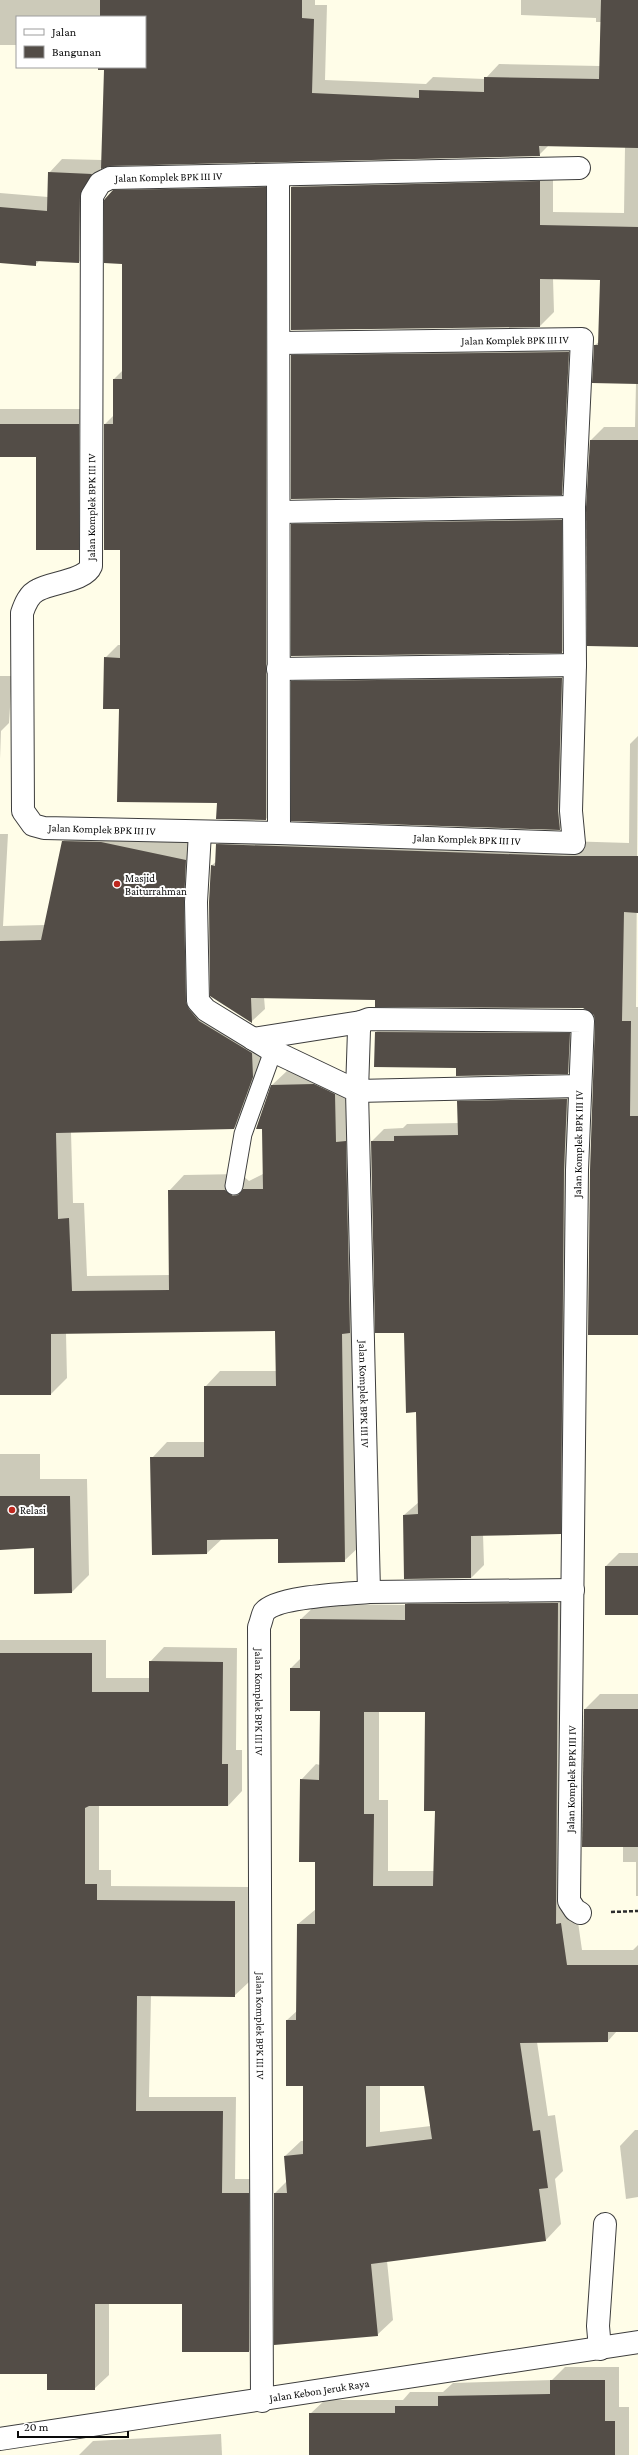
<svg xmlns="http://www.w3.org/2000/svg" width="638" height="2455" font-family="'Crimson Pro',serif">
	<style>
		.shadow { fill: #0003; fill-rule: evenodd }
		.building { fill: #534d47; fill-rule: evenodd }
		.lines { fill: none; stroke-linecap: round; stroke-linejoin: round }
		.service-casing { stroke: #3d3d3d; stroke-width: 19 }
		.minor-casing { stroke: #3d3d3d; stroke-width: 24 }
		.tertiary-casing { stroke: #3d3d3d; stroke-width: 24 }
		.path { stroke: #2c2c2c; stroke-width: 2.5; stroke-dasharray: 4 2; stroke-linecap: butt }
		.service { stroke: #fff; stroke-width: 17 }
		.minor { stroke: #fff; stroke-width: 22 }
		.tertiary { stroke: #fff; stroke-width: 22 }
		.poi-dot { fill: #be281f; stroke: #fff; stroke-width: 1.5 }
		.labels { text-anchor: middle; stroke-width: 4; stroke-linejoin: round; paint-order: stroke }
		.street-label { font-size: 11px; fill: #0a0a0a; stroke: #fff }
		.poi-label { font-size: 11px; fill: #0a0a0a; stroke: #fff; text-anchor: start }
	</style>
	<rect width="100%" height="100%" fill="#fffde8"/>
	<g class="shadow">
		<polygon points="0,0 315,0 315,5 327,5 325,80 426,84 433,77 485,79 499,64 600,66 601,22 596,22 596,18 521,15 521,0 638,0 638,646 591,440 604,427 635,427 636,383 595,345 600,341 601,279 553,278 554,312 540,326 292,187 305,173 553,168 553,212 624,213 625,147 549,145 539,155 110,164 101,168 93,182 93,248 79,262 40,260 35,265 0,262 0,193 48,197 49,173 62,159 102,160 105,69 99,67 145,67 145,17 17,17 17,45 0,45"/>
		<polygon points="278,175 279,806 266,819 217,818 218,802 120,708 105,658 118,645 121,645 121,549 105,424 114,415 114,379 123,370 123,263 105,200 123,180"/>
		<polygon points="581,339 575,481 562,494 292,356 305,343"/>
		<polygon points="0,409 94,409 94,533 78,549 37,456 0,456"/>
		<polygon points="574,508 574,639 562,652 292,525 304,512"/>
		<polygon points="575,665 573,816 560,829 292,682 305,669"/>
		<polygon points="0,676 12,676 9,723 1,731 0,759"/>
		<polygon points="638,736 636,1007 638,1007 638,1335 589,1334 596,1021 590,1010 583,1008 376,999 264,997 265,1009 251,1022 212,865 217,861 217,845 230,831 629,843 630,744"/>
		<polygon points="79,826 117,827 201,844 201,986 215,1005 267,1037 249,1112 234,1128 71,1132 73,1203 84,1203 87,1276 170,1275 169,1191 184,1175 241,1174 249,1181 263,1174 272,1085 288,1070 350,1079 360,1546 344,1561 279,1538 222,1539 207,1553 152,1458 167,1442 205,1442 205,1387 220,1371 277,1371 276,1330 66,1333 67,1378 51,1394 0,1394 0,834 8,834 3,926 45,925 63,841"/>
		<polygon points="389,1019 583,1021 581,1060 568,1073 457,1067 375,1066 376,1032"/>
		<polygon points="580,1086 573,1520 560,1533 483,1534 484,1565 471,1578 404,1515 419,1502 417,1411 405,1332 372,1141 384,1129 403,1128 407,1124 459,1123 458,1102 471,1089"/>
		<polygon points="0,1454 40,1454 40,1479 87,1479 89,1575 72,1592 35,1547 0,1549"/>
		<polygon points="619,1553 638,1553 638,1614 606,1566"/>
		<path d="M573 1588 576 1908 582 1950H633L638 1945V2031H617L608 2041 537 2042 548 2116 555 2115 563 2171 555 2179 561 2224 546 2240 387 2261 393 2320 377 2335 275 2193 287 2181 285 2156 301 2141H304V2085L287 2020 298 2010V1924L316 1909V1861L301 1780 316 1764 320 1765 321 1710 291 1668 301 1658V1619L317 1604 406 1605 421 1589ZM379 1711H426L436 1810 435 1871H388V1800H379ZM380 2085H425L431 2126 380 2132Z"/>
		<polygon points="0,1640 106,1640 106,1678 150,1678 150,1662 164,1647 237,1648 236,1750 242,1750 242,1791 228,1806 99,1806 99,1870 111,1870 111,1886 249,1887 249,1982 234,1996 151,1995 149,2097 236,2097 235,2179 262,2179 263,2337 249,2351 183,2303 109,2303 109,2375 94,2389 48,2373 0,2373"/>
		<polygon points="600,1694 638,1694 638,1896 636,1896 636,1862 623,1862 623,1846 585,1709"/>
		<polygon points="635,2130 638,2130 638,2197 626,2199 620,2146"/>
		<polygon points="565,2367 619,2367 619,2407 629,2407 629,2455 310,2455 310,2414 325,2400 403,2400 410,2392 443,2392 453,2383 552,2380"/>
		<polygon points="221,2434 222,2455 79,2455 93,2441"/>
	</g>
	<g class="building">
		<polygon points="100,0 302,0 302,18 314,19 312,93 419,98 419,90 484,92 484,77 599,79 601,0 638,0 638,148 539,146 540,156 110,166 101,169 104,70 98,70 98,67 145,67 145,17 100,17"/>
		<polygon points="48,172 92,174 80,196 79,263 36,261 36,266 0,263 0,207 47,211"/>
		<polygon points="540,181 540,225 638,227 638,384 592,383 594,345 598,345 600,280 540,279 540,327 291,330 291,187"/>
		<polygon points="266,187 266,820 216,819 217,803 117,802 119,709 103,709 104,657 120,658 120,550 104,550 104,424 113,424 113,379 122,379 122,264 104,263 104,200 113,190"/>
		<polygon points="569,352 562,495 291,499 291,355"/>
		<polygon points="0,424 79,424 79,550 36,550 36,457 0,457"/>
		<polygon points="590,440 638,440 638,647 587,646 586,507"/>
		<polygon points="562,520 562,653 291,656 291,524"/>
		<polygon points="562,678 558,811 560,830 291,821 291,681"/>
		<polygon points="62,841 101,842 186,860 184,902 186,1002 189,1009 199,1021 252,1053 253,1077 234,1129 56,1133 58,1219 69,1218 72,1291 169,1290 168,1190 225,1190 233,1196 238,1195 243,1189 263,1189 262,1129 256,1129 271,1085 314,1084 335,1094 336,1142 346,1141 350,1333 342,1334 345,1562 278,1563 278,1539 207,1540 207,1554 152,1555 150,1457 204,1457 204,1386 276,1386 275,1331 51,1334 51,1395 0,1395 0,941 41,940"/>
		<polygon points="216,844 564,856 638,856 638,913 624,912 622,1021 631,1021 630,1116 638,1116 638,1335 588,1335 590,1170 595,1022 594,1015 583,1008 375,1007 375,1000 251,998 252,1023 210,996 209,902 211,865 215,866"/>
		<polygon points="375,1032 570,1033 568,1074 456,1076 456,1068 374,1067"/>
		<polygon points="567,1099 564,1170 561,1534 471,1536 471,1578 404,1579 403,1515 418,1514 416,1412 406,1413 404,1333 375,1333 371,1141 394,1141 394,1136 458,1135 457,1101"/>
		<polygon points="0,1496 70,1496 72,1593 34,1594 34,1548 0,1550"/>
		<rect x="605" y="1566" width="33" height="49"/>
		<path d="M558 1603 556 1924 561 1923 567 1965H638V2032H608V2042L520 2043 533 2131 540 2130 548 2188 539 2189 546 2241 371 2264 378 2336 274 2345V2193H287L284 2156 303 2154V2086H286V2020H296L297 1924H315V1862H299L300 1779 319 1780 320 1711H290V1668H300V1619L405 1620V1604ZM364 1712H425L424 1811H435L433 1886H373L374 1814H364ZM366 2086H424L432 2139 366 2147Z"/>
		<polygon points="0,1653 92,1653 92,1692 149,1692 149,1661 223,1662 222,1764 228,1764 228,1806 89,1806 85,1808 85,1884 97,1884 97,1900 235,1901 235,1997 137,1996 136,2111 223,2111 222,2193 249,2193 249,2352 182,2352 182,2304 95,2304 95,2390 47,2390 47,2374 0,2374"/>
		<polygon points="584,1709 638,1709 638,1847 582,1847"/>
		<polygon points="550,2380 605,2380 605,2421 615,2421 615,2455 309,2455 309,2413 395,2413 395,2406 438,2406 438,2396 550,2394"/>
	</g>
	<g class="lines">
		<g class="service-casing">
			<polyline id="service" points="234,1186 243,1134 273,1051"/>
		</g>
		<g class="minor-casing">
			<g id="minor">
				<path id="s1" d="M278 176 279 833 44 828 33 825 23 811 22 613C25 604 29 594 38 590 52 582 85 581 91 566L92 196 100 183 110 178 579 168"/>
				<path id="s2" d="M279 343 582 339 574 507 575 665 571 811 574 843 279 833"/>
				<polyline points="279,512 574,507"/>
				<polyline points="278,669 575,665"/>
				<path id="s3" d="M200 832 196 902 198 1001 206 1010 273 1051 357 1091 369 1592C347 1594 277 1596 264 1612 262 1616 261 1623 259 1627L262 2401"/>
				<polyline points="253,1039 361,1022"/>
				<polyline points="579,1086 357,1091 359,1030 361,1022 369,1019 583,1021 577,1170 569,1901 575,1910 580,1913"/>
				<polyline points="369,1592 573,1590"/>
				<polyline points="600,2349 598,2326 605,2224"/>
			</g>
		</g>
		<g class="tertiary-casing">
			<g id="tertiary">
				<path id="s4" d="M0 2439 638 2342"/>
			</g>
		</g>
		<polyline class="path" points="611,1912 638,1911"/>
		<use href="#service" class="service"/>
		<use href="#minor" class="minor"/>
		<use href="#tertiary" class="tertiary"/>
	</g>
	<g class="poi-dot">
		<circle cx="117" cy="884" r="4"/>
		<circle cx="12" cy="1510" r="4"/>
	</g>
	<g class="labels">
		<g class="street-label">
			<text dy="4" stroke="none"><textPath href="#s1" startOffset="1662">Jalan Komplek BPK III IV</textPath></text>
			<text dy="4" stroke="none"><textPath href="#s2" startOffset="236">Jalan Komplek BPK III IV</textPath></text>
			<text dy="4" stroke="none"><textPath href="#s1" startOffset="1266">Jalan Komplek BPK III IV</textPath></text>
			<text transform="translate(102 829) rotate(2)" y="4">Jalan Komplek BPK III IV</text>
			<text transform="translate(467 839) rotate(2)" y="4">Jalan Komplek BPK III IV</text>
			<text transform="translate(578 1144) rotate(-89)" y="4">Jalan Komplek BPK III IV</text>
			<text dy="4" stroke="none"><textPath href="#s3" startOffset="656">Jalan Komplek BPK III IV</textPath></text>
			<text dy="4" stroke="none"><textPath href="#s3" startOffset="1053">Jalan Komplek BPK III IV</textPath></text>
			<text transform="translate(571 1779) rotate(-89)" y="4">Jalan Komplek BPK III IV</text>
			<text dy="4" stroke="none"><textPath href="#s3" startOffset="1377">Jalan Komplek BPK III IV</textPath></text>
			<text dy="4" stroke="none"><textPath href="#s4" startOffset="323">Jalan Kebon Jeruk Raya</textPath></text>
		</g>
		<g class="poi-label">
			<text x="125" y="882">Masjid<tspan x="125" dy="13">Baiturrahman</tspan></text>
			<text x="20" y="1514">Relasi</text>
		</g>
	</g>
	<rect x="16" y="16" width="130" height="52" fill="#ffffff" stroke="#9d9d9d"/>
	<rect x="24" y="29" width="20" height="6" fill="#ffffff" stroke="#9d9d9d"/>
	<text x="52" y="36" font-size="12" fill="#0a0a0a">Jalan</text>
	<rect x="24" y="46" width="20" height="12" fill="#534d47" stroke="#9d9d9d"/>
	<text x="52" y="56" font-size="12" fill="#0a0a0a">Bangunan</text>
	<path d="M18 2431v6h110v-6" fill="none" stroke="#0a0a0a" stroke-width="2"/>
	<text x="24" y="2431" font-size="12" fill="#0a0a0a" stroke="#ffffff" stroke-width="3" paint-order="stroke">20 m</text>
</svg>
